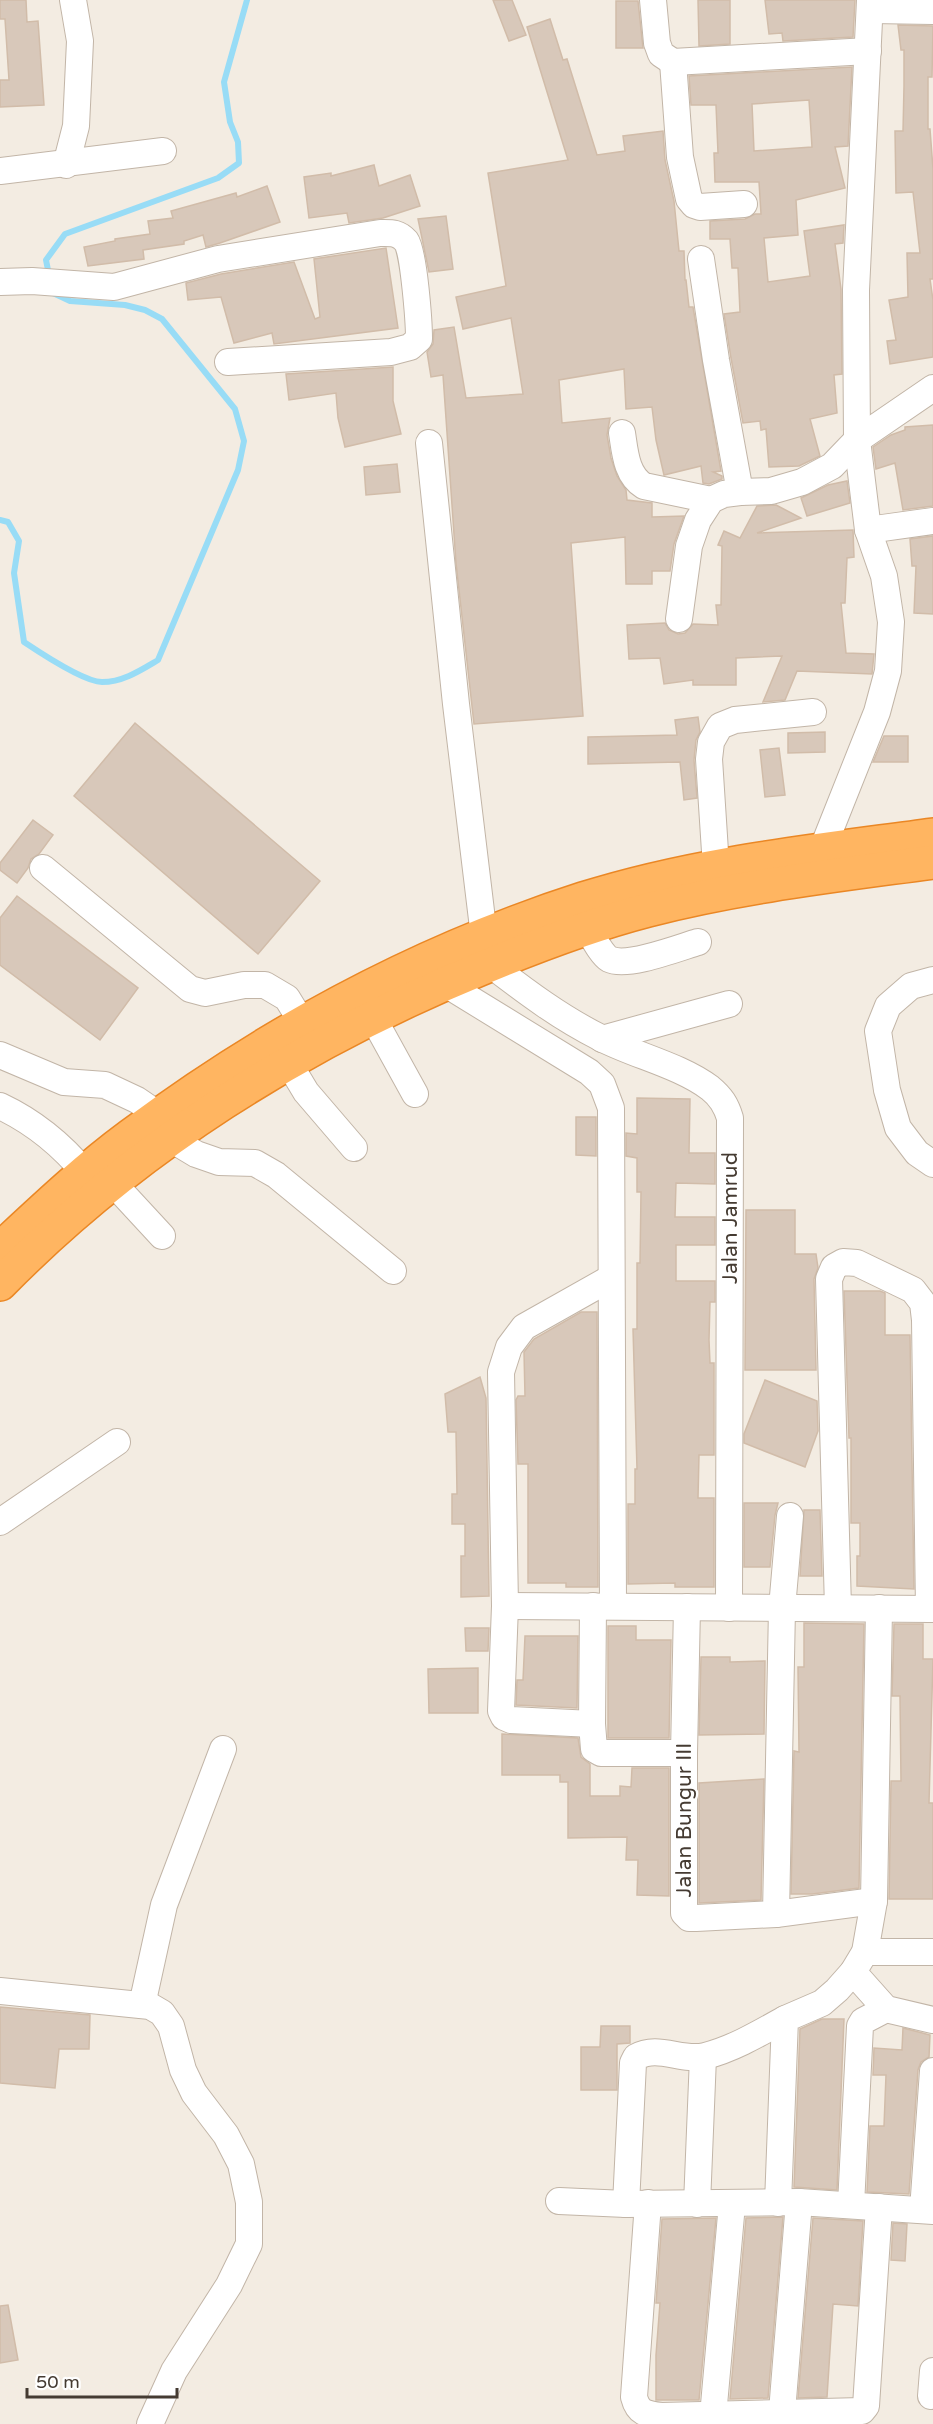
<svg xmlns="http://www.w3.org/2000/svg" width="933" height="2424" font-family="'Varela Round',sans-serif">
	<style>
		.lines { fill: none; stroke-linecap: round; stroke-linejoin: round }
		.stream { stroke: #98dcf6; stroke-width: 6 }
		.building { fill: #d8c8ba; stroke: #d1bca9; stroke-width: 1.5; fill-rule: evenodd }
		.minor-casing { stroke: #c2b5a7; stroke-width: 28 }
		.highway-casing { stroke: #ea8725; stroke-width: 36 }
		.minor { stroke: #fff; stroke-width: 26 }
		.highway { stroke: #ffb561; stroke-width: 33 }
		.labels { text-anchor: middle; stroke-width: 4.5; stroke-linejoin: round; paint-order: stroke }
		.street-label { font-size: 21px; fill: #453b32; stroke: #fff }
	</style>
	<rect width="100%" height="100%" fill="#f3ece2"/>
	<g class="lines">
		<g class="stream">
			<polyline points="49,275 46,260 65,234 218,178 239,163 238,142 230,122 224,82 247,0"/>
			<path d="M0 520 8 522 19 541 14 573 24 642C39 652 85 682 102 682 123 682 141 670 158 660L238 470 244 441 235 409 162 319 145 310 125 305 70 301 53 293"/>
		</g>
	</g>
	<g class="building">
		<polygon points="0,0 26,0 27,22 38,21 44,105 0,107 0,80 9,80 5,19 0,19"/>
		<polygon points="493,0 512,0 526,35 509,41"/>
		<polygon points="698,0 730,0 730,44 699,46"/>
		<polygon points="765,0 855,0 853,37 783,41 782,33 769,34"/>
		<polygon points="616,1 638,1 643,48 616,48"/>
		<polygon points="550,19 563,60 567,59 597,155 625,151 623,136 663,131 665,160 674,201 679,251 684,251 685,280 686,280 689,307 693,307 721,471 713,472 722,476 722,479 709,484 703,483 701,466 664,475 656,440 652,407 626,409 624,369 559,380 562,423 610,418 607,435 611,458 617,476 626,490 627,500 652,503 652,517 684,516 674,544 670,571 652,571 652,584 626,584 625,537 571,543 583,716 474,724 456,563 443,375 431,377 427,352 433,344 434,330 454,327 466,398 523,394 511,318 463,329 456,297 506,286 488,173 568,160 527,27"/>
		<polygon points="898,25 933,26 932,77 928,77 928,129 930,129 933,169 933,279 930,279 933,300 933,357 890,364 887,341 896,340 889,300 908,297 907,253 920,253 913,192 896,193 895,131 903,131 904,86 904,50 901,50"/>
		<path d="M852 67 848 146 835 147 845 188 796 200 798 235 764 238 768 282 810 276 804 231 844 225 843 243 835 244 841 289 842 374 834 375 837 413 810 419 820 456 799 466 769 467 766 429 761 430 760 421 743 423 731 358 724 314 740 312 738 268H732L730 239H710V221L745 219 755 214H761L759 182H715L714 153H718L716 105H691L689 76ZM809 100 812 147 754 151 752 104Z"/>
		<polygon points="374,165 379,186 410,175 420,206 383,218 349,223 347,213 309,218 304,177 331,173 331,176"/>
		<polygon points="267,186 280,222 220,243 206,247 203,235 184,241 184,244 143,250 144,259 88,266 84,247 115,241 115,239 150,234 148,221 173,218 171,211 236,193 237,197"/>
		<polygon points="446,216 453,269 429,272 418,219"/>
		<polygon points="386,248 398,328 274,344 272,333 234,343 221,297 188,300 186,283 221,274 294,262 315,319 320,317 314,259"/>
		<polygon points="393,367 393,401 401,434 345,447 338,418 336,393 289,400 286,374"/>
		<polygon points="933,425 933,506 903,510 895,463 876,469 873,447 891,435 905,430 905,427"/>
		<polygon points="397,464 400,492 366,495 364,467"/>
		<polygon points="847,481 850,503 807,516 801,498 828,485"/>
		<polygon points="776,505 801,518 757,533 853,530 854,557 847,558 845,603 841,603 846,653 874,654 872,674 797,671 785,700 763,702 782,656 736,658 736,685 693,685 693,680 664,684 660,658 629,659 627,625 665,623 669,630 678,634 685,633 693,624 718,625 716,605 721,605 722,546 718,545 724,531 740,538 757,506"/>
		<polygon points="933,536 933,614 914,613 916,566 912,566 910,539"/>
		<polygon points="698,717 700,732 696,740 694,760 697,798 684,800 680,762 588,764 588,737 677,735 675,720"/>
		<polygon points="135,723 320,881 258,954 74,796"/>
		<polygon points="825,732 825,752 788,753 788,733"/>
		<polygon points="884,736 908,736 908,762 873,762"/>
		<polygon points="779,748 785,795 765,797 760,750"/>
		<polygon points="33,820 53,835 39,854 31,859 28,868 17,883 0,870 0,863"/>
		<polygon points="17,896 138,988 100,1040 0,965 0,918"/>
		<polygon points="637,1098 690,1099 689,1153 715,1153 715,1184 676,1183 675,1217 715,1217 715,1245 676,1245 676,1281 715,1281 715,1302 710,1302 709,1340 710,1363 714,1363 714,1455 699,1455 698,1498 714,1498 714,1587 675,1587 675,1583 628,1584 628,1504 635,1504 635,1469 637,1469 633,1329 637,1329 637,1263 640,1263 641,1192 637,1192 637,1158 626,1156 626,1133 637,1134"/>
		<polygon points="576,1117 596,1117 596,1156 576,1155"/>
		<polygon points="746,1210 795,1210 795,1254 816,1254 818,1268 814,1279 816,1370 745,1370"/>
		<polygon points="844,1291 880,1291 885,1293 885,1335 910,1335 914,1589 857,1586 857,1556 860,1556 860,1523 851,1523 851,1438 849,1438"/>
		<polygon points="581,1312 597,1312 598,1587 566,1587 566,1583 528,1583 528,1464 518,1464 516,1400 518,1396 525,1396 524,1352 534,1339"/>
		<polygon points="480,1377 486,1398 489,1596 461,1597 461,1556 465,1556 465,1524 452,1524 452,1494 457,1494 456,1432 448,1432 445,1394"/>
		<polygon points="765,1380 817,1401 818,1431 805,1467 744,1443 744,1434"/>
		<polygon points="744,1503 778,1503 775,1515 770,1567 744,1567"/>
		<polygon points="804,1510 820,1510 822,1576 800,1576"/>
		<polygon points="804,1623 864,1624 859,1888 812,1894 791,1894 794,1751 799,1752 798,1667 804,1667"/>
		<polygon points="894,1624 923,1624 923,1659 933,1659 929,1803 933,1803 933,1899 889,1899 891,1781 901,1781 900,1696 892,1696"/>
		<polygon points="608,1626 636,1626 636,1640 671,1640 669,1738 608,1738"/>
		<polygon points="465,1628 489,1628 488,1651 466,1651"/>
		<polygon points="525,1636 578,1636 577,1708 516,1705 517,1680 523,1680"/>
		<polygon points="701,1657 730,1657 730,1662 765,1661 764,1734 699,1735"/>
		<polygon points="478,1668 478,1713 429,1713 428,1669"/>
		<polygon points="502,1734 578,1738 581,1757 590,1764 590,1796 620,1796 620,1786 631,1787 632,1768 669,1768 669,1896 637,1895 638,1860 626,1860 627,1837 568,1838 568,1782 560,1782 560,1775 502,1775"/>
		<polygon points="764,1779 761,1900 699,1903 699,1783"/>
		<polygon points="0,2007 90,2015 89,2049 59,2049 55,2088 0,2083"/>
		<polygon points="822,2019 844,2019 837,2190 794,2187 800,2029"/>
		<polygon points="601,2026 630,2026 630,2043 617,2044 617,2090 581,2090 581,2047 600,2047"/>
		<polygon points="903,2028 930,2035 929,2057 921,2062 918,2070 909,2194 867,2192 870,2126 884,2126 886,2075 873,2075 874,2048 902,2050"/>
		<polygon points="783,2217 768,2398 730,2399 746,2218"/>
		<polygon points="716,2218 699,2400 656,2400 656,2355 660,2303 656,2303 662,2219"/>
		<polygon points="813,2218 863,2221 858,2306 833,2304 827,2397 798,2398"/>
		<polygon points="893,2223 907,2224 905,2261 891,2260"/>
		<polygon points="8,2305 18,2360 0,2363 0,2306"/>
	</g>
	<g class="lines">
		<g class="minor-casing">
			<g id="minor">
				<polyline points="653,0 657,43 661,54 673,62"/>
				<polyline points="871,10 933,11"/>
				<polyline points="673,62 680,157 689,199 694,205 700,207 744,204"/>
				<polyline points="673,62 868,51"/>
				<polyline points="66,165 76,126 80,41 73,0"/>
				<polyline points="0,171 163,151"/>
				<polyline points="701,259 716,360 740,492"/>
				<path d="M0 282 32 281 114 287 218 259 380 233C391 233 398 232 406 241 414 252 419 323 419 339L410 347 391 352 228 362"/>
				<path d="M622 433C625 452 626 475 644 486L711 500"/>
				<polyline points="429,443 456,704 484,936"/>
				<polyline points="868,530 933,521"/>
				<polyline points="679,619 689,546 698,520 711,500 724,494 740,492 771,491 802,482 832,466 857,440 933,388"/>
				<polyline points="822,850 877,712 888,671 891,622 884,576 868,530 857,440 856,290 870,0"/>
				<polyline points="716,867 709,759 711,742 720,726 735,720 813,712"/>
				<polyline points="43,868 190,989 205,993 244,985 265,985 287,998 303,1024"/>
				<path d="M587 928C593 937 601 954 609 959 627 968 678 948 698 942"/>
				<path d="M490 964C526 992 561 1018 601 1038 636 1056 679 1065 710 1088 721 1097 726 1105 730 1118L729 1608"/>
				<polyline points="933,980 911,986 888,1006 878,1031 887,1090 898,1128 917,1153 933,1164"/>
				<polyline points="444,983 589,1072 602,1084 611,1108 613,1606"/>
				<polyline points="372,1016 415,1094"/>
				<polyline points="602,1039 729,1004"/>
				<polyline points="0,1055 64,1082 105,1085 137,1100 159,1115"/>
				<polyline points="288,1062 306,1092 354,1148"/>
				<path d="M0 1106C34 1122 61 1144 85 1173"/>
				<polyline points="171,1139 196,1154 219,1162 255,1163 276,1175 393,1271"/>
				<polyline points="113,1183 162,1236"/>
				<polyline points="0,1522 117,1442"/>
				<polyline points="505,1606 933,1609"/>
				<polyline points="593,1606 592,1724 594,1749 601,1753 684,1753"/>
				<polyline points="687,1607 684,1753 684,1913 689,1918 696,1918 776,1914 874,1901"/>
				<polyline points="838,1608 829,1279 834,1267 843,1262 857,1263 913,1290 923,1303 925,1320 929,1609"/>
				<polyline points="592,1724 511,1720 504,1717 501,1711 505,1606 501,1372 509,1347 524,1327 611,1278"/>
				<polyline points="776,1914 782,1608 790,1516"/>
				<polyline points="865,1952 933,1952"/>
				<polyline points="853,1972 886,2009 933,2020"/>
				<polyline points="0,1991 150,2006 162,2013 171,2026 183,2070 194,2093 226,2135 241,2164 249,2202 249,2244 229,2285 174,2371 150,2424"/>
				<polyline points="142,2005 164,1905 223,1749"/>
				<polyline points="559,2201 626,2204 799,2202 933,2211"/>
				<path d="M648 2203 634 2397C638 2413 646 2414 661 2416L862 2411 866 2406 879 2207"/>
				<polyline points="778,2203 785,2019 822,2003 837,1990 853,1972 865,1952 874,1901 879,1608"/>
				<path d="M626 2204 633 2063 636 2057C658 2044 682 2062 705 2056 733 2049 760 2033 785 2019"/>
				<polyline points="697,2204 703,2057"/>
				<polyline points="851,2205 860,2026 863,2021 886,2009"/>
				<polyline points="923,2210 933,2071"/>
				<polyline points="931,2396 933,2371"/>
				<polyline points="713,2416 732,2204"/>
				<polyline points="781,2424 799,2202"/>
			</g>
		</g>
		<g class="highway-casing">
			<g id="highway">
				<path d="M0 1249C42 1210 84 1170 130 1136 267 1034 421 951 583 899 697 863 816 851 933 835"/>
				<path d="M0 1284C135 1147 302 1042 480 969 535 946 590 925 648 910 741 886 838 875 933 862"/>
			</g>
		</g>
		<use href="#minor" class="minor"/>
		<use href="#highway" class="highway"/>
	</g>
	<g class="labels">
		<g class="street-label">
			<text transform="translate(730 1218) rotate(-90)" y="7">Jalan Jamrud</text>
			<text transform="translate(684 1820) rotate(-90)" y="7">Jalan Bungur III</text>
		</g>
	</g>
	<path d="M27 2388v9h150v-9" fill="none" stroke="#453b32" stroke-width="3"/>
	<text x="36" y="2388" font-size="18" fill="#453b32" stroke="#ffffff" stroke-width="4.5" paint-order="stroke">50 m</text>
</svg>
